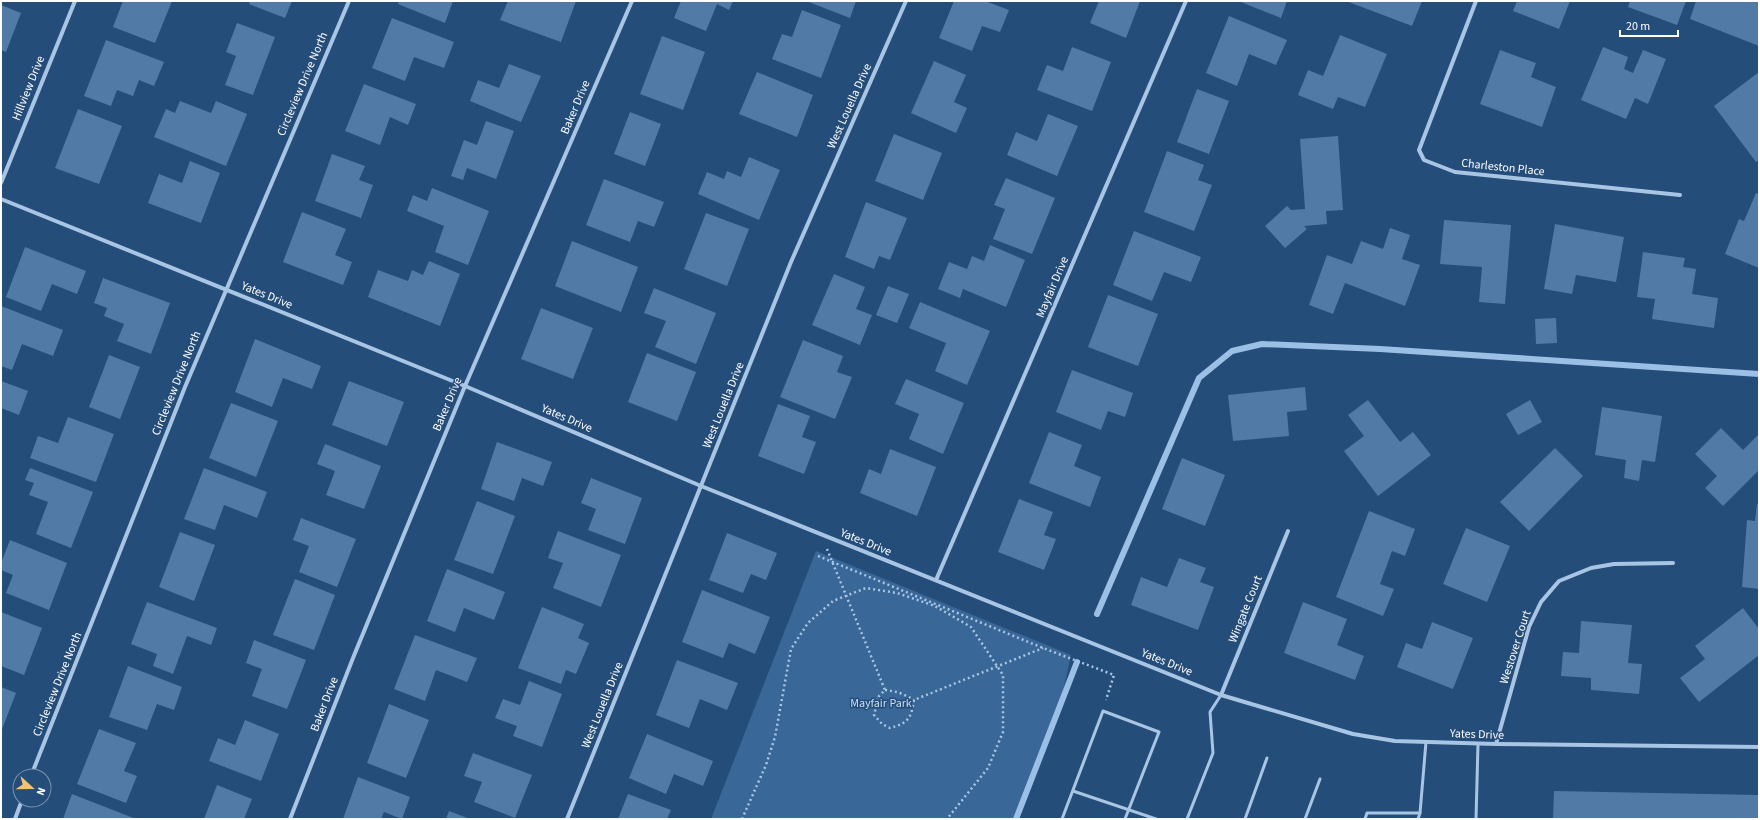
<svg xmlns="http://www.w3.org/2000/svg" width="1760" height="820" font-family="'Source Sans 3',sans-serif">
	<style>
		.green { fill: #386798 }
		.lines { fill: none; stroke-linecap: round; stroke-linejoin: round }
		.stream { stroke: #9cc0e5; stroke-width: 6 }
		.building { fill: #517aa6 }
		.path { stroke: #a8c5e4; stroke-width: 2.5; stroke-dasharray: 2 3; stroke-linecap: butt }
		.service { stroke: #a8c5e4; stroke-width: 3 }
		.minor { stroke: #a8c5e4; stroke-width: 4 }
		.labels { text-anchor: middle; stroke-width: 3; stroke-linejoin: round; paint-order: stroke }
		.street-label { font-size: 12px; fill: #fff; stroke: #254d7a }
		.park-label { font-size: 12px; fill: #cadef4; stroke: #254d7a }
	</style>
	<rect width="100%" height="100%" fill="#254d7a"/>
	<polygon class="green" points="816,551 1071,655 1059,709 1016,819 711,819"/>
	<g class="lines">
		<g class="stream">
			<polyline points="1097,614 1199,378 1232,351 1262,344 1380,349 1759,374"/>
			<polyline points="1016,819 1077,662"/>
		</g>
	</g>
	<g class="building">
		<polygon points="123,1 172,1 155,43 113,27"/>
		<polygon points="250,1 292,1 285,18 249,4"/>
		<polygon points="399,1 453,1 445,23 398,4"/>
		<polygon points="508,1 576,1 561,42 500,20"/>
		<polygon points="681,1 733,1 729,10 717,4 706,31 674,18"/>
		<polygon points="806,1 856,1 850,18"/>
		<polygon points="954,1 985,1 1009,10 1000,32 982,26 972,51 939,38"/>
		<polygon points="1099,1 1140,1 1126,38 1090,23"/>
		<polygon points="1241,1 1287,1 1281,18 1241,2"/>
		<polygon points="1346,1 1422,1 1412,26"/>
		<polygon points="1517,1 1570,1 1559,29 1513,11"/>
		<polygon points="1630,1 1686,1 1677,25 1628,7"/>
		<polygon points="1696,1 1759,1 1759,46 1690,19"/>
		<polygon points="1,5 21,13 6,52 1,50"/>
		<polygon points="802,10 841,25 821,78 772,59 782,34 792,37"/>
		<polygon points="1229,16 1287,40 1276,65 1249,54 1237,86 1206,73"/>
		<polygon points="392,18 454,42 444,68 414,57 405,81 372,68"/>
		<polygon points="237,23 275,37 253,95 225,85 236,56 226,52"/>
		<polygon points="1340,35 1387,54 1365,107 1338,97 1333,109 1298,95 1308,70 1323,76"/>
		<polygon points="662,36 705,52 683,110 640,94"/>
		<polygon points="106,40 164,62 154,86 139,80 133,96 117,90 111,106 84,96"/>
		<polygon points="1072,47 1111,62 1092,111 1037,90 1047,65 1063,71"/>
		<polygon points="1603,47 1628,57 1624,69 1633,73 1643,50 1666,59 1648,104 1635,98 1626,119 1581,100"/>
		<polygon points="1500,50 1536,63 1531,77 1556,87 1542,127 1480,104"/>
		<polygon points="934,61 966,75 954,102 967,108 956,133 911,113"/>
		<polygon points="509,64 541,76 521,122 470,101 478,80 499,88"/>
		<polygon points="757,72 813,95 797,137 739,114"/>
		<polygon points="1759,72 1759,160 1756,162 1714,106"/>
		<polygon points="364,84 416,104 408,125 390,117 380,145 345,131"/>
		<polygon points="1197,89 1229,101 1209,154 1177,142"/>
		<polygon points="180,101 211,113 216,101 247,114 226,166 154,137 166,109 175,113"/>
		<polygon points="78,109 122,126 99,184 55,168"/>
		<polygon points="630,112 661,124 645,166 614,154"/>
		<polygon points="1048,114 1078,126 1057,176 1007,155 1016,132 1037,141"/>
		<polygon points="486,121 514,131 496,179 467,168 463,180 451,176 464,140 477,145"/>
		<polygon points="894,134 942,153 923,200 875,181"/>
		<polygon points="1338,136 1343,210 1326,211 1327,224 1304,226 1307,229 1285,248 1265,226 1287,206 1291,210 1305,209 1300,139"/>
		<polygon points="1167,151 1204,165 1198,180 1212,185 1194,231 1144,212"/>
		<polygon points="332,154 365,166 359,180 373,185 361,218 315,201"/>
		<polygon points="749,157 780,170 759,220 698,194 707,172 724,179 727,171 741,177"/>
		<polygon points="190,161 220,173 201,223 148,203 159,174 182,183"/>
		<polygon points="1006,178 1055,198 1032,254 993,239 1005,209 994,205"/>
		<polygon points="604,179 664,202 654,227 638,221 630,242 586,225"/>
		<polygon points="432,188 489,211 468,265 435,252 444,226 407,211 413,195 427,201"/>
		<polygon points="1756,193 1759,194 1759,268 1725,254 1739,219 1744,221"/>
		<polygon points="866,202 907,218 890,260 879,256 874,269 845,257"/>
		<polygon points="302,212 346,229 335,255 352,262 343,285 283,262"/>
		<polygon points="706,213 749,229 727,286 684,269"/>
		<polygon points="1444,220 1511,225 1505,304 1479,302 1482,267 1440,264"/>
		<polygon points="1555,224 1624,237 1616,282 1576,275 1572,294 1544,289"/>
		<polygon points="1390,228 1410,235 1402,259 1420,265 1405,306 1345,283 1333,314 1309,305 1327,255 1352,264 1361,241 1383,249"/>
		<polygon points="1134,231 1201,257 1191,282 1164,272 1152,301 1113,285"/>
		<polygon points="572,241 638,267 621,312 555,286"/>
		<polygon points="990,245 1025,260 1006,307 963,289 960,298 938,289 949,262 967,269 972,256 984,261"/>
		<polygon points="25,247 86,271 77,294 52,284 41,311 6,297"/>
		<polygon points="1643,252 1685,258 1683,267 1696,269 1692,294 1718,298 1714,328 1652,319 1655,299 1637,297"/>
		<polygon points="429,261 460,274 440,326 368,297 378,270 408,281 412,270 423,275"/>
		<polygon points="834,274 865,287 856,309 872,315 860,345 812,325"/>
		<polygon points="103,278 170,303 151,354 117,341 124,324 104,316 107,308 94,303"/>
		<polygon points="888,286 909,294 897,323 876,315"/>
		<polygon points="654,288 716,313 696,364 655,347 666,321 644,313"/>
		<polygon points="1108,295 1158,314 1138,366 1088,347"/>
		<polygon points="920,302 990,331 967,385 935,371 946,343 909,328"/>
		<polygon points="1,306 63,330 53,356 22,344 12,370 1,366"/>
		<polygon points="541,308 593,328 573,379 521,359"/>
		<polygon points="1556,318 1557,343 1536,344 1535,319"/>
		<polygon points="255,339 321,366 312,389 283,378 272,407 235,392"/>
		<polygon points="803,340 843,356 837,372 852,377 835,419 780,397"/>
		<polygon points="647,353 696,372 677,421 628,402"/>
		<polygon points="109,355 140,367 120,419 89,407"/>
		<polygon points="1072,370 1133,393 1125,417 1108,411 1101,430 1056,412"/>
		<polygon points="906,379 964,403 943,454 909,439 919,414 895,404"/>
		<polygon points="1,381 28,391 19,415 1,408"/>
		<polygon points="349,381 404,402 387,446 332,425"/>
		<polygon points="1305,387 1307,410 1287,412 1289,436 1233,441 1228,395"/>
		<polygon points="1368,400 1400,442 1413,432 1431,455 1378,496 1344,451 1364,436 1348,415"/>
		<polygon points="1530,400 1542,422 1518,435 1506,414"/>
		<polygon points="231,403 278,421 256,477 209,458"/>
		<polygon points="778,404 810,416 802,437 816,442 804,474 758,456"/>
		<polygon points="1602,407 1662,416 1655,462 1642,460 1639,481 1624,478 1626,460 1595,455"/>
		<polygon points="68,417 114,434 96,482 30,458 38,436 58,443"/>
		<polygon points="1721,428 1743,450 1759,434 1759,470 1723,506 1705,488 1717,476 1695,454"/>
		<polygon points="1049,432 1082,445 1074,466 1101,477 1090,507 1029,483"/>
		<polygon points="497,442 552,462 543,486 522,478 514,501 481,489"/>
		<polygon points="325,444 381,466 364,509 326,495 335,471 317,464"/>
		<polygon points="1555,448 1583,476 1529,531 1500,502"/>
		<polygon points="890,449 936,467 917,516 860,493 869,469 881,474"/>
		<polygon points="1182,458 1225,475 1205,526 1162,509"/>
		<polygon points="30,468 93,492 71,548 36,534 48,502 29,495 34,483 25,480"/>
		<polygon points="204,468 267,492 257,518 224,505 215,530 184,519"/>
		<polygon points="591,478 642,498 625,544 588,530 596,509 581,503"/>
		<polygon points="1019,499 1053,512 1044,535 1056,539 1044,570 998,552"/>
		<polygon points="477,501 515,516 493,574 454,560"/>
		<polygon points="1757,504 1759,504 1759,589 1742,587 1747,520 1755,521"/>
		<polygon points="1369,511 1415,529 1405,556 1392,551 1380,584 1394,589 1383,616 1336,597"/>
		<polygon points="301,518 356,539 337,587 299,572 309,546 293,540"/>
		<polygon points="1466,528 1510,546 1487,602 1443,584"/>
		<polygon points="558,531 621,555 601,607 553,588 563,563 548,558"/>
		<polygon points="180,532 215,545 194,601 159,587"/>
		<polygon points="727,533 777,553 766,580 751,574 743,593 709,580"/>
		<polygon points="10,540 67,563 49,610 6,593 13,575 1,570 1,563"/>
		<polygon points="1179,558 1206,568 1200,582 1214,587 1198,630 1131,605 1141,577 1167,587"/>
		<polygon points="447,569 505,592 494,620 464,608 455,632 427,621"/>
		<polygon points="295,579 335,595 314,650 273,635"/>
		<polygon points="702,590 770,617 755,654 729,643 723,658 682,642"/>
		<polygon points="147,602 217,628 211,645 187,636 173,674 153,666 157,654 131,644"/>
		<polygon points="1303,602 1347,619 1337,645 1364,656 1355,680 1284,653"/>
		<polygon points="542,607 584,624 578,638 589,643 576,674 566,670 561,684 518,668"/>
		<polygon points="1743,608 1759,629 1759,655 1699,702 1680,678 1705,659 1695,646"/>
		<polygon points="1,612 42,628 24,675 1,666"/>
		<polygon points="1581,621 1632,625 1628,663 1642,664 1639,694 1591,690 1591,678 1561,676 1563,652 1579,653"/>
		<polygon points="1432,622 1473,638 1453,689 1397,667 1406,643 1422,649"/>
		<polygon points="415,635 477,658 467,682 436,670 425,701 394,689"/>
		<polygon points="254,640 306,660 287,709 252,696 262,669 246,663"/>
		<polygon points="677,660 738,683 727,710 700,699 689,728 656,715"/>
		<polygon points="128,666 182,687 174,710 157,704 147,730 109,717"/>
		<polygon points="529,681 562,694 542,747 513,736 517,726 495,718 503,699 520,705"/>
		<polygon points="1,687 16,693 1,732"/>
		<polygon points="389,704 429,720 406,778 367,763"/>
		<polygon points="245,720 279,734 261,781 209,761 218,738 235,745"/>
		<polygon points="99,729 136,743 124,771 137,776 126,803 77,784"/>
		<polygon points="647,734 713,761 703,786 674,774 666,794 629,778"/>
		<polygon points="473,753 532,775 515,818 474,802 482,782 464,776"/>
		<polygon points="358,777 410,797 402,819 384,812 381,819 343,819"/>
		<polygon points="217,785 252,799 244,819 204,819"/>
		<polygon points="1554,791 1759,795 1759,819 1553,819"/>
		<polygon points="72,794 136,819 63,819"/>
		<polygon points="628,794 671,810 667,819 618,819"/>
		<polygon points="449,811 470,819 446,819"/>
	</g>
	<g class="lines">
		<g class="path">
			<path d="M827 549 885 690 879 696 874 715 882 724 890 728C908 723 911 719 914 700L1043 648"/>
			<polyline points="818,556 1043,648 1114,675 1106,700"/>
			<path d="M885 690C896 691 904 694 914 700"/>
			<polyline points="742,819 766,765 775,737 791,649 808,623 833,601 866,588 897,593 935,606 971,627 1003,675 1003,732 988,768 947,819"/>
		</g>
		<g class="service">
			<polyline points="1073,791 1156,819"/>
			<polyline points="1062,819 1103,711 1159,732 1125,819"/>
			<polyline points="1187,819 1213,753 1210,712 1221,695"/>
			<polyline points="1245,819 1267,758"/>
			<polyline points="1305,819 1320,779"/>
			<polyline points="1365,819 1367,813 1420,813"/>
			<polyline points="1418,819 1420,813 1426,742"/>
			<polyline points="1476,819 1478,744"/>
		</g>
		<g class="minor">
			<polyline points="1476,1 1419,150 1424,160 1455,172 1680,195"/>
			<polyline points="1,183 75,1"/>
			<polyline points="1,199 465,386 701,486 1221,695 1353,734 1395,741 1496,744 1759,747"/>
			<polyline points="936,580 1186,1"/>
			<polyline points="1221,695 1288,531"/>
			<polyline points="1496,744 1529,627 1541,602 1559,581 1591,568 1614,564 1673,563"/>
			<polyline points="31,776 185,387 349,1"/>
			<polyline points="15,819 22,800"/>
			<polyline points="290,819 353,658 465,386 632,1"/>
			<polyline points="567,819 791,262 906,1"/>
		</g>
	</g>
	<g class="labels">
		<g class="street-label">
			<text transform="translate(302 84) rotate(-67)" y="4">Circleview Drive North</text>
			<text transform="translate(28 88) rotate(-68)" y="4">Hillview Drive</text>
			<text transform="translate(849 106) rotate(-66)" y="4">West Louella Drive</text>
			<text transform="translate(575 107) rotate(-67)" y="4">Baker Drive</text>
			<text transform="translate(1503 167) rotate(6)" y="4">Charleston Place</text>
			<text transform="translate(1052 287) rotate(-67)" y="4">Mayfair Drive</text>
			<text transform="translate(267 295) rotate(22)" y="4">Yates Drive</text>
			<text transform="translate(176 383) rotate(-68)" y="4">Circleview Drive North</text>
			<text transform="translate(447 404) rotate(-67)" y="4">Baker Drive</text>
			<text transform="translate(723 405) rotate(-68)" y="4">West Louella Drive</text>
			<text transform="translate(567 418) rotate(23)" y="4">Yates Drive</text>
			<text transform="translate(866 542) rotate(22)" y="4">Yates Drive</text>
			<text transform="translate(1245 609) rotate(-68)" y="4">Wingate Court</text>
			<text transform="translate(1515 647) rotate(-72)" y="4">Westover Court</text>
			<text transform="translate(1167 662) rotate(22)" y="4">Yates Drive</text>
			<text transform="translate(57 684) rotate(-68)" y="4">Circleview Drive North</text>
			<text transform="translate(324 704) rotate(-69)" y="4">Baker Drive</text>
			<text transform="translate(602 705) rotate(-68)" y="4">West Louella Drive</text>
			<text transform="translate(1477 734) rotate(2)" y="4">Yates Drive</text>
		</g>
		<g class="park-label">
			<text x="881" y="707">Mayfair Park</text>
		</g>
	</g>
	<rect width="1760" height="820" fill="none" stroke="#ffffff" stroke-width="4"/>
	<g transform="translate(32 788) rotate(111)"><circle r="19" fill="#254d7a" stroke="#7c94af"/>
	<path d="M0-3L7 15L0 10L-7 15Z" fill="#eec46c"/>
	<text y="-6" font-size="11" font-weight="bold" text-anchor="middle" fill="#ffffff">N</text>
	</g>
	<path d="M1620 30v6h58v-6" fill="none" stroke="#ffffff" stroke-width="2"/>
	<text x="1626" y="30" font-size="12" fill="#ffffff" stroke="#254d7a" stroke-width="3" paint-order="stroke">20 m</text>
</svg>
